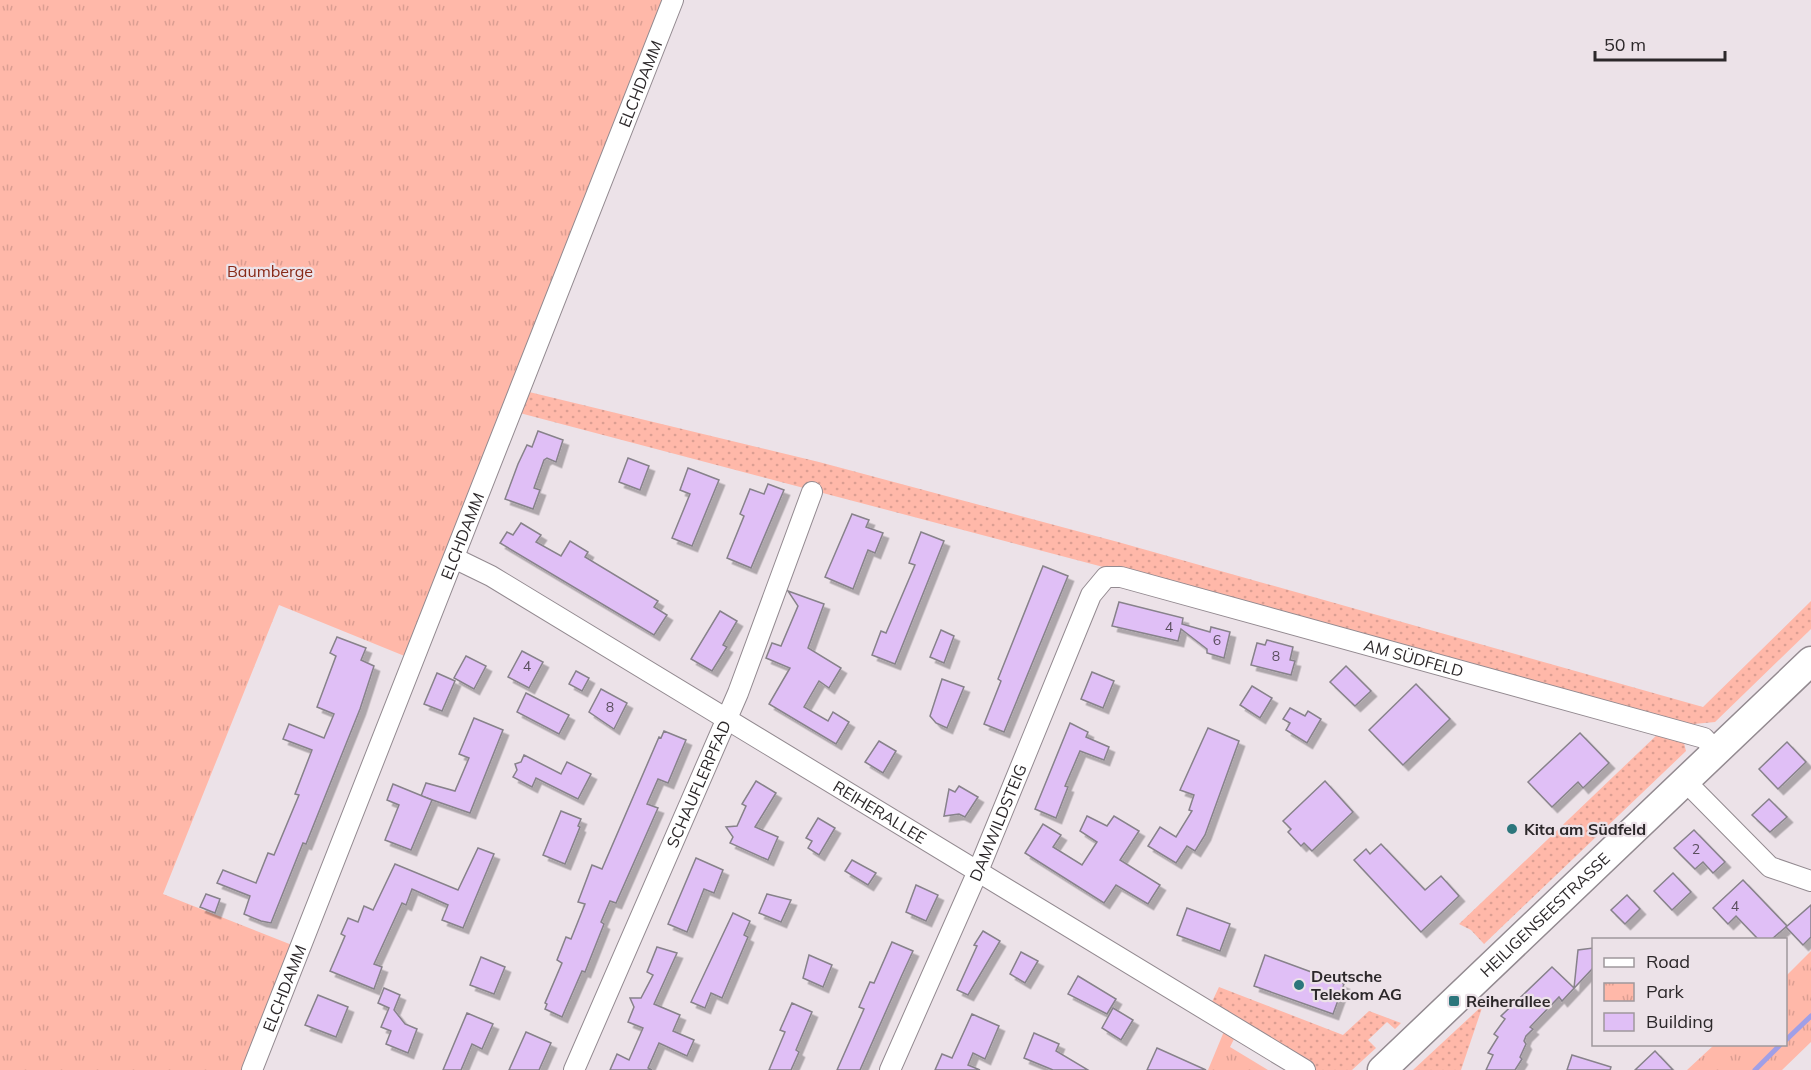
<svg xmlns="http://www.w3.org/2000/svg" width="1811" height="1070" font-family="Mulish,sans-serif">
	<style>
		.grass { fill: url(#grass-dots) }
		.park { fill: url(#park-tufts) }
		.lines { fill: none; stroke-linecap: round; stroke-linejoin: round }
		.stream { stroke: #a09fe7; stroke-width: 5 }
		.building { fill: #e0bff6; stroke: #87828a; stroke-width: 1.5; filter: url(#shadow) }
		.minor-casing { stroke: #938a90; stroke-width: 22 }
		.secondary-casing { stroke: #938a90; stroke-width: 31 }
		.minor { stroke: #fff; stroke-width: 20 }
		.secondary { stroke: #fff; stroke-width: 28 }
		.poi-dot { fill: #2c767c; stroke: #ece2e8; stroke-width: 2 }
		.labels { text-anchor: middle; stroke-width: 4.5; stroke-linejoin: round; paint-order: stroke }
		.number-label { font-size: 14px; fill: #594e5d }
		.street-label { font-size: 16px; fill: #2c282a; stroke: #ece2e8 }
		.park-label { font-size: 16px; fill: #882917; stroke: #ece2e8 }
		.poi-label { font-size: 16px; font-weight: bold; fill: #2c282a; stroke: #ece2e8; text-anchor: start }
	</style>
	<defs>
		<pattern id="grass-dots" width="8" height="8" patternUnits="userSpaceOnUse" patternTransform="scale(1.5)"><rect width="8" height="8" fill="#ffb8a9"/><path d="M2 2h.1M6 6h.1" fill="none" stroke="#db9e92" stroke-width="1.8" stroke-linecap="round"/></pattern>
		<pattern id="park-tufts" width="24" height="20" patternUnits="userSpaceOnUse" patternTransform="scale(1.5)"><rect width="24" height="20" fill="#ffb8a9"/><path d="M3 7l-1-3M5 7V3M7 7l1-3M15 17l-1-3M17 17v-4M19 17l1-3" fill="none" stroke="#db9e92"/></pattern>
		<filter id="shadow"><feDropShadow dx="5.5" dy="5.5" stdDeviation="0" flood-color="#0004"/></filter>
	</defs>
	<rect width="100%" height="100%" fill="#ece2e8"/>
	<g class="grass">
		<polygon points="525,391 819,462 1118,542 1703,707 1811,601 1811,629 1715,722 1683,725 1403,646 516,412"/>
		<polygon points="1660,732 1683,739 1686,751 1484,944 1471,930 1459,924"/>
		<polygon points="1219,987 1343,1035 1369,1011 1401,1023 1395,1029 1387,1022 1368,1040 1376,1048 1352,1070 1316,1070 1210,1006"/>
		<polygon points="1483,1005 1461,1070 1413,1070"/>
	</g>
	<g class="park">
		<polygon points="0,0 668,0 407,657 279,605 163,894 292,945 241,1070 0,1070"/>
		<polygon points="1811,951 1811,1042 1782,1070 1687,1070 1714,1045 1786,1044 1786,976"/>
		<polygon points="1225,1029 1236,1035 1230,1047 1268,1070 1208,1070"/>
	</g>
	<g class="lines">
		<g class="stream">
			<polyline points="1786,1040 1811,1016"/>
			<polyline points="1755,1070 1781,1044"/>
		</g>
	</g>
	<g class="building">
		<polygon points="538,431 563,440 556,462 547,458 544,460 534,488 540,490 533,509 505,499 518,464 527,445 532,447"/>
		<polygon points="628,458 649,466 640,490 619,482"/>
		<polygon points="688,468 719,480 692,546 672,538 690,494 680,490"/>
		<polygon points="768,484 784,490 751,568 727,558 744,516 740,514 750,489 764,494"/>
		<polygon points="852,514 869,520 866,527 883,533 875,553 868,550 853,589 825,577"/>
		<polygon points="521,523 541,535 536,542 561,556 570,541 588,552 585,557 658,601 654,607 667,615 654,635 500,543 507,532 513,535"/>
		<polygon points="921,532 944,541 895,664 872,655 881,631 886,633 915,565 909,563"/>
		<polygon points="1043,566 1068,576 1004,732 984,724 1001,681 998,679"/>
		<polygon points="788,591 824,604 808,648 841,668 829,688 819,681 804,707 828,721 833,712 849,722 836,744 769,704 790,668 766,658 772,643 781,646 798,606"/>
		<polygon points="1119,602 1183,618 1182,624 1210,632 1211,627 1230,632 1224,658 1207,653 1207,649 1181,629 1178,641 1112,626"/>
		<polygon points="720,611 737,621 723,645 727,647 712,671 691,659"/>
		<polygon points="941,630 954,636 944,663 930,657"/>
		<polygon points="337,637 366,648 361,660 374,666 360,709 306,844 303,843 271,923 261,921 244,914 250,896 217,883 223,870 256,883 268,853 274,855 299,795 295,794 312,750 283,739 289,724 324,738 334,714 317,707 336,656 330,653"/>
		<polygon points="1267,640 1293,647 1290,660 1295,661 1291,675 1251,665 1257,643 1265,645"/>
		<polygon points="522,651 543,662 529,688 508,677"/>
		<polygon points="466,656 486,666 474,689 454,678"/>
		<polygon points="1346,666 1371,691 1355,706 1330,682"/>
		<polygon points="576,671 589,678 582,691 569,684"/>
		<polygon points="1092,672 1114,681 1103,708 1081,699"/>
		<polygon points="437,673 455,681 442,711 424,704"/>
		<polygon points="942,679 964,687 947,728 936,723 930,716"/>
		<polygon points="1416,684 1450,719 1403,765 1369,730"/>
		<polygon points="1252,686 1272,698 1260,718 1240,705"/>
		<polygon points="601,689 627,703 614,729 589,712"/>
		<polygon points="526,693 569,715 559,734 517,712"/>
		<polygon points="1290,708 1305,716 1308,711 1321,719 1307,743 1286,730 1290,723 1283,719"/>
		<polygon points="474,718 503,730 470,813 421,796 426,783 455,791 469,758 459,754"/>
		<polygon points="1070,723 1088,732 1086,737 1109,747 1104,760 1080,751 1065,786 1068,787 1056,818 1035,809"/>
		<polygon points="1208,728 1239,741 1205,835 1195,851 1187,846 1176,863 1148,846 1160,827 1176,837 1192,811 1189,810 1194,795 1180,790"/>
		<polygon points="664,731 686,740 668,783 658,779 647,804 658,808 616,903 610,901 601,922 604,924 585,972 582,971 562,1017 545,1009 547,1004 545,1003 562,963 557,960 566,937 571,939 585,904 578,902 592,865 602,869 659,737 661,738"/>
		<polygon points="1580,733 1609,763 1583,788 1578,782 1552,807 1528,782"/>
		<polygon points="879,741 896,751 883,773 865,762"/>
		<polygon points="1787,742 1806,762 1778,789 1759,769"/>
		<polygon points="524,755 561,774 567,762 591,774 578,799 536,778 532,787 513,777 517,770 515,764 521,762"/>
		<polygon points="756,781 776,793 755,827 778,837 768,860 730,843 733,837 726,827 737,826 746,806 742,804"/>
		<polygon points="1325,781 1353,812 1312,851 1304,843 1301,846 1288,832 1291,829 1283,821"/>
		<polygon points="393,784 432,800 411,850 385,840 399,805 387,800"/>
		<polygon points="959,786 978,797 965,817 959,814 944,816 949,789 955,792"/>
		<polygon points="1769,799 1787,817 1770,832 1752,815"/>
		<polygon points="561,811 581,819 578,826 580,827 565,864 543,855"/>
		<polygon points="1087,816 1107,826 1114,816 1139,831 1120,860 1160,885 1148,904 1116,885 1104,903 1025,853 1043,824 1061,835 1053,847 1082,865 1097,842 1080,831"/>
		<polygon points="818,818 835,828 819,855 808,848 812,841 806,838"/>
		<polygon points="1694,830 1725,862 1713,873 1703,862 1695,869 1674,848"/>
		<polygon points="1381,844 1425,890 1441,876 1459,896 1421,932 1354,860 1366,849 1370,854"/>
		<polygon points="478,848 494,854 463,928 442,920 448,905 412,889 406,905 402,903 374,964 382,967 374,989 330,971 345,936 341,934 348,918 358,922 364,906 373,910 395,864 458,890"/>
		<polygon points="696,858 723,870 714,893 704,889 687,932 668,924"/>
		<polygon points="852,860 876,873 868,885 845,871"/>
		<polygon points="1673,873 1691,892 1672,910 1654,891"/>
		<polygon points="1743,880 1787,926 1772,939 1758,939 1736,916 1728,924 1713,908"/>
		<polygon points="916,885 938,895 926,921 906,912"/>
		<polygon points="206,894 220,899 215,913 200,907"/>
		<polygon points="767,894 791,900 781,922 759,913"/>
		<polygon points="1627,895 1640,909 1625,924 1611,910"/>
		<polygon points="1811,905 1811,937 1803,945 1786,927"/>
		<polygon points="1187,908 1230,924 1220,951 1177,935"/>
		<polygon points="733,913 750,921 744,935 748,937 722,998 711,993 705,1008 691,1002"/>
		<polygon points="983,931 1000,941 968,995 957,990 977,946 974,945"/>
		<polygon points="892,942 913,951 902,975 860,1070 837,1070 864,1009 859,1007 870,982 874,983"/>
		<polygon points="657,947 677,953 654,1004 680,1015 673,1031 694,1040 687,1056 659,1043 648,1068 652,1070 610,1070 617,1054 629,1060 643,1028 628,1022 634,1007 630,998 641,998 653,975 647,972"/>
		<polygon points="1593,948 1593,968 1562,1001 1559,997 1530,1027 1533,1029 1526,1036 1524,1041 1526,1044 1520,1057 1522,1059 1515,1070 1486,1070 1493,1055 1488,1053 1498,1037 1494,1034 1505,1019 1501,1016 1552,967 1574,988 1578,950"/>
		<polygon points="1021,952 1038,961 1025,983 1010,974"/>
		<polygon points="809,955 832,965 823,987 803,978"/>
		<polygon points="1265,955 1344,984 1333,1014 1254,986"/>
		<polygon points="481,957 505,967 494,994 470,985"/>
		<polygon points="1078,976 1116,999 1107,1014 1068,994"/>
		<polygon points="384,988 400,995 394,1010 405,1024 417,1029 408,1053 386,1044 391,1031 381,1027 389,1008 378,1003"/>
		<polygon points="318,995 348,1007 336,1037 305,1025"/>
		<polygon points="792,1003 812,1012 796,1050 799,1052 791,1070 769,1070 785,1032 780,1030"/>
		<polygon points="1113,1008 1133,1020 1121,1040 1102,1028"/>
		<polygon points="467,1013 493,1024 482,1049 472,1044 461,1070 443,1070"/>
		<polygon points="972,1014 999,1026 985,1059 973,1053 968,1065 980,1070 935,1070 942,1054 952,1058"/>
		<polygon points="526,1032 551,1043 539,1070 509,1070"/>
		<polygon points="1034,1033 1059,1044 1056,1051 1088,1070 1053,1070 1024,1058"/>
		<polygon points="1157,1048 1206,1070 1147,1070"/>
		<polygon points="1655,1051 1673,1070 1635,1070"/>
		<polygon points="1572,1055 1611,1067 1610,1070 1567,1070"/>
	</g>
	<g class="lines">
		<g class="minor-casing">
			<g id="minor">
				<path id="s1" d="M454 558 491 576 1305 1070"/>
				<polyline points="1685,781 1770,867 1811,881"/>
				<path id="s2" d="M252 1070 673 0"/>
				<path id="s3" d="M574 1070 738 693 812 492"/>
				<path id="s4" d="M890 1070 978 871 1091 595 1106 577H1121L1704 738 1716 751"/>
			</g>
		</g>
		<g class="secondary-casing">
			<g id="secondary">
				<path id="s5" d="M1382 1070 1811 661"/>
			</g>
		</g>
		<use href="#minor" class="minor"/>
		<use href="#secondary" class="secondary"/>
	</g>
	<g class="poi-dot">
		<circle cx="1512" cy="829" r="6"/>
		<circle cx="1299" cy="985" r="6"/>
		<rect x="1448" y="995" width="12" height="12" rx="3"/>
	</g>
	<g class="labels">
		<g class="number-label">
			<text x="1169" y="632">4</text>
			<text x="1217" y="645">6</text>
			<text x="1276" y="661">8</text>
			<text x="527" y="671">4</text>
			<text x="610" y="712">8</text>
			<text x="1696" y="854">2</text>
			<text x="1735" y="911">4</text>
		</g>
		<g class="street-label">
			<text dy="6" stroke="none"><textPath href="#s2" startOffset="1060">ELCHDAMM</textPath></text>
			<text dy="6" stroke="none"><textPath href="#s2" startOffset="574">ELCHDAMM</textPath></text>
			<text dy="6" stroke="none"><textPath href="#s4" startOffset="858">AM SÜDFELD</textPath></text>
			<text dy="6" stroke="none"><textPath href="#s3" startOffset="312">SCHAUFLERPFAD</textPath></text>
			<text dy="6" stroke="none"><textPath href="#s1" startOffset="496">REIHERALLEE</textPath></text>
			<text dy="6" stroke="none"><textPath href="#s4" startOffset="270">DAMWILDSTEIG</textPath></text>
			<text dy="6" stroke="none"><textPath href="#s5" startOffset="225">HEILIGENSEESTRASSE</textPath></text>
			<text dy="6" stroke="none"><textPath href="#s2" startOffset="88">ELCHDAMM</textPath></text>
		</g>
		<g class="park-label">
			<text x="270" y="277">Baumberge</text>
		</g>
		<g class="poi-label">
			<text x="1524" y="835">Kita am Südfeld</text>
			<text x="1311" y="982">Deutsche<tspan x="1311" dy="18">Telekom AG</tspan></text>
			<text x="1466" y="1007">Reiherallee</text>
		</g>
	</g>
	<rect x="1592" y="938" width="195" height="108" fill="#ece2e8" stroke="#9f989c" stroke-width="1.5"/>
	<rect x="1604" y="958" width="30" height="9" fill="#ffffff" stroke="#9f989c" stroke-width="1.5"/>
	<text x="1646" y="968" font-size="18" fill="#2c282a">Road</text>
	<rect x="1604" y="983" width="30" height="18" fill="url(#park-tufts)" stroke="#9f989c" stroke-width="1.5"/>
	<text x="1646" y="998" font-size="18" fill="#2c282a">Park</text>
	<rect x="1604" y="1013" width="30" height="18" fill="#e0bff6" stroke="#9f989c" stroke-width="1.5"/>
	<text x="1646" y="1028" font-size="18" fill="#2c282a">Building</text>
	<path d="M1595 51v9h130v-9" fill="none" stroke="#2c282a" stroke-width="3"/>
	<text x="1604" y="51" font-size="18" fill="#2c282a" stroke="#ece2e8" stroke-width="4.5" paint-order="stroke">50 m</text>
</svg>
